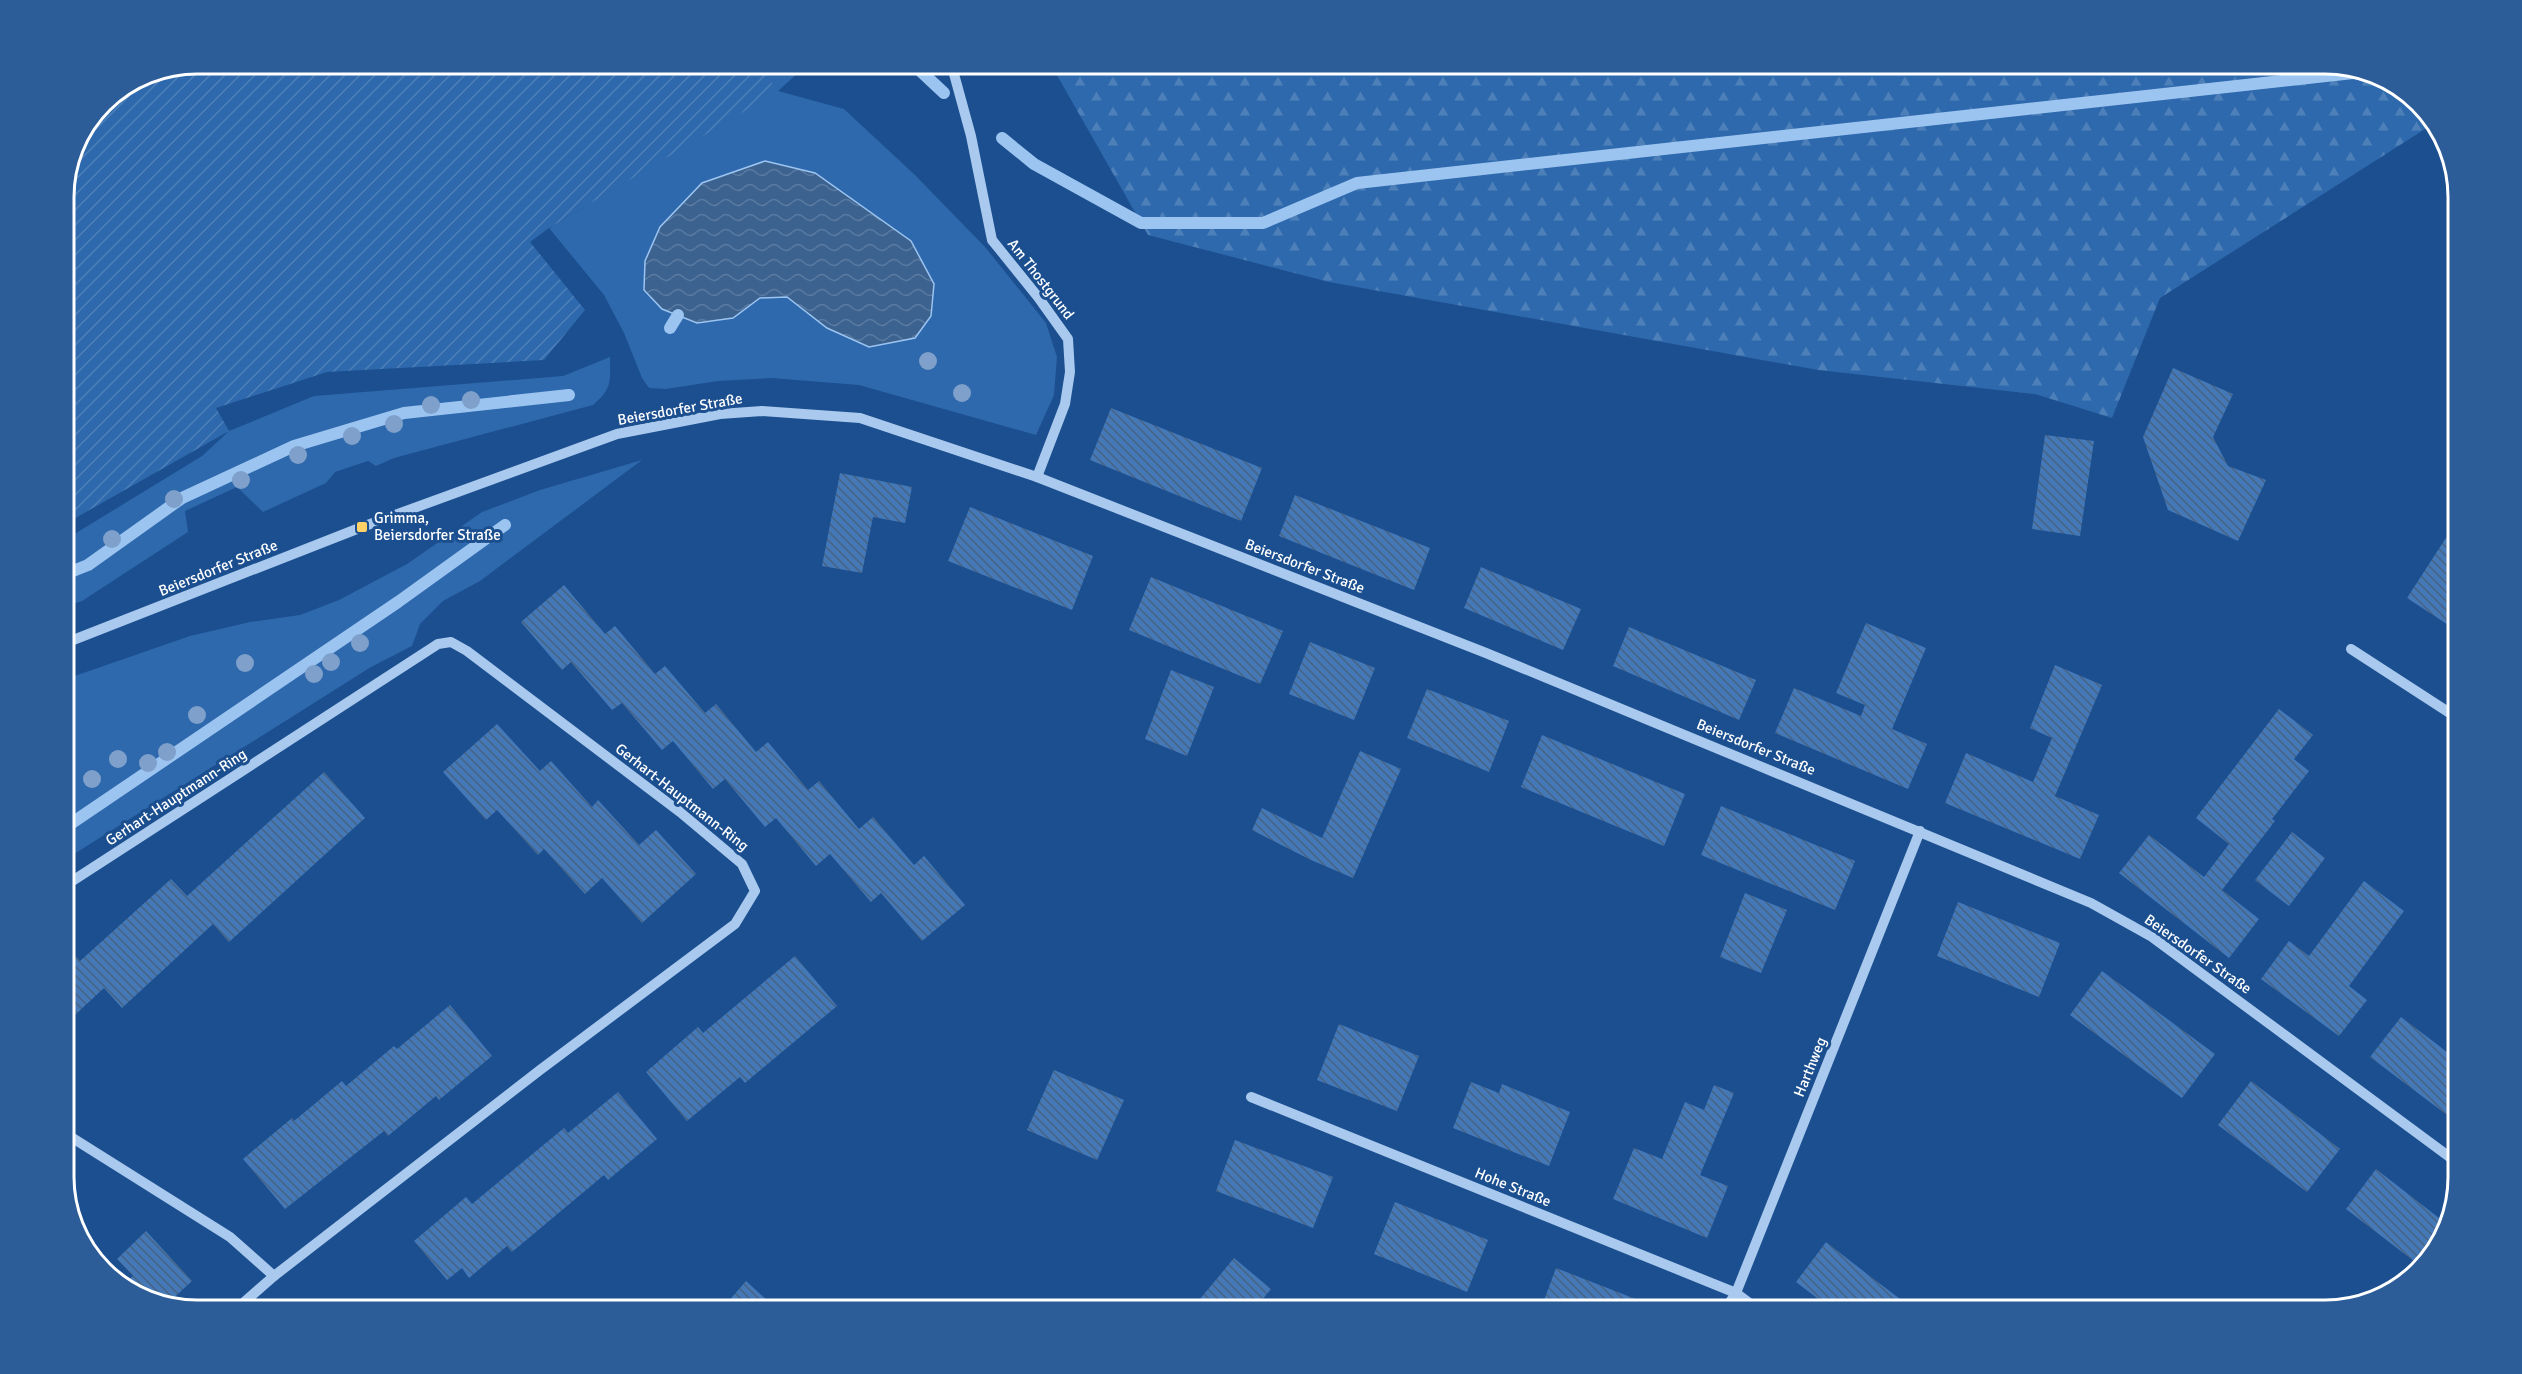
<svg xmlns="http://www.w3.org/2000/svg" width="2522" height="1374" font-family="Signika,sans-serif">
	<style>
		.grass { fill: #2e69ad }
		.forest { fill: url(#forest-firs) }
		.garden { fill: url(#garden-furrows) }
		.water { fill: url(#water-waves); stroke: #9cc4f0; stroke-width: 1.5 }
		.lines { fill: none; stroke-linecap: round; stroke-linejoin: round }
		.stream { stroke: #9cc4f0; stroke-width: 12 }
		.building { fill: url(#building-back-hatch) }
		.minor { stroke: #a9c9ee; stroke-width: 10 }
		.tree { fill: #7ea0ca }
		.poi-dot { fill: #ffd166; stroke: #1b4f8f; stroke-width: 2 }
		.labels { text-anchor: middle; stroke-width: 6; stroke-linejoin: round; paint-order: stroke }
		.street-label { font-size: 15px; fill: #fff; stroke: #1b4f8f }
		.poi-label { font-size: 15px; fill: #fff; stroke: #1b4f8f; text-anchor: start }
		.rim { fill: none; stroke: #fff; stroke-width: 3 }
	</style>
	<defs>
		<pattern id="forest-firs" width="22" height="20" patternUnits="userSpaceOnUse" patternTransform="scale(1.5)"><rect width="22" height="20" fill="#2e69ad"/><path d="M5 1l3.5 6h-7zM16 11l3.5 6h-7z" fill="#4d80b9"/></pattern>
		<pattern id="garden-furrows" width="10" height="10" patternUnits="userSpaceOnUse" patternTransform="scale(1.5)"><rect width="10" height="10" fill="#2e69ad"/><path d="M-1 1l2-2M0 10L10 0M9 11l2-2" fill="none" stroke="#4d80b9"/></pattern>
		<pattern id="water-waves" width="16" height="10" patternUnits="userSpaceOnUse" patternTransform="scale(1.5)"><rect width="16" height="10" fill="#3c6290"/><path d="M0 5q4-4 8 0t8 0" fill="none" stroke="#597aa1"/></pattern>
		<pattern id="building-back-hatch" width="6" height="6" patternUnits="userSpaceOnUse" patternTransform="scale(1.5)"><rect width="6" height="6" fill="#4478b7"/><path d="M-1 5l2 2M0 0l6 6M5-1l2 2" fill="none" stroke="#486282"/></pattern>
	</defs>
	<rect width="100%" height="100%" fill="#1b4f8f"/>
	<g class="grass">
		<polygon points="756,63 809,63 778,91 844,109 915,175 985,247 1046,323 1057,357 1054,395 1036,435 859,385 771,378 718,381 666,389 649,388 642,378 624,333 604,295 549,228 777,91"/>
		<path d="M610 357C610 381 613 388 593 405L394 458 376 466 368 461 335 472 326 483 263 512 237 487 185 511 188 532 82 601 63 607V541L202 456 229 431 314 396 563 376Z"/>
		<polygon points="642,460 480,581 443,601 420,624 412,646 371,667 63,861 63,680 190,636 250,622 300,615 339,600 407,564 482,512 540,490"/>
	</g>
	<polygon class="forest" points="1050,63 2326,63 2385,77 2436,122 2160,298 2112,418 2035,394 1818,370 1329,282 1148,235"/>
	<polygon class="garden" points="196,63 756,63 778,91 549,228 530,242 585,310 544,360 327,372 216,408 229,431 63,525 63,188 73,145 102,102 146,73"/>
	<polygon class="water" points="765,161 815,173 911,241 934,284 931,316 915,338 869,347 827,328 787,297 760,298 733,318 697,323 662,309 644,290 645,261 660,227 702,183"/>
	<g class="lines">
		<g class="stream">
			<polyline points="912,63 944,93"/>
			<polyline points="1002,138 1034,164 1141,223 1263,223 1357,183 2362,72"/>
			<polyline points="670,328 678,315"/>
			<polyline points="63,575 88,565 182,498 294,446 404,413 569,395"/>
			<polyline points="63,829 398,602 505,525"/>
		</g>
	</g>
	<g class="building">
		<polygon points="2173,368 2233,394 2213,437 2228,466 2266,480 2238,541 2168,510 2143,437"/>
		<polygon points="1111,408 1262,468 1241,521 1090,460"/>
		<polygon points="2045,435 2094,441 2080,536 2032,529"/>
		<polygon points="840,473 912,487 905,523 873,517 862,573 822,566"/>
		<polygon points="1295,495 1430,548 1414,590 1279,536"/>
		<polygon points="970,507 1093,556 1072,610 948,561"/>
		<polygon points="2453,527 2459,531 2459,632 2407,598"/>
		<polygon points="1481,567 1581,609 1563,650 1464,608"/>
		<polygon points="1151,577 1283,631 1260,684 1129,630"/>
		<polygon points="564,585 605,634 615,626 655,674 665,666 705,713 716,704 756,752 768,742 808,790 819,781 859,829 873,817 914,865 924,856 965,905 922,941 881,893 871,902 830,854 816,866 776,818 765,827 725,779 713,789 673,741 662,750 622,703 612,710 571,662 562,670 521,622"/>
		<polygon points="1866,623 1926,648 1892,729 1927,744 1908,789 1775,733 1794,688 1861,716 1865,705 1836,693"/>
		<polygon points="1629,627 1756,680 1739,720 1613,666"/>
		<polygon points="1310,642 1375,668 1354,720 1289,694"/>
		<polygon points="2055,665 2102,685 2055,796 2099,815 2080,859 1945,803 1966,753 2033,782 2052,738 2030,728"/>
		<polygon points="1171,670 1214,687 1187,756 1145,739"/>
		<polygon points="1427,689 1509,721 1489,772 1407,738"/>
		<polygon points="2279,709 2313,735 2294,759 2309,771 2272,819 2275,821 2222,890 2259,919 2229,958 2119,873 2149,835 2204,877 2229,844 2196,818"/>
		<polygon points="497,724 540,771 551,761 592,807 598,800 639,845 656,830 696,874 642,923 602,878 585,894 544,849 538,855 497,810 486,820 443,772"/>
		<polygon points="1542,735 1685,794 1664,846 1521,787"/>
		<polygon points="1360,751 1401,769 1353,878 1311,860 1252,830 1262,808 1322,838"/>
		<polygon points="324,772 365,818 229,942 213,924 122,1008 104,988 63,1026 63,943 80,961 171,879 187,896"/>
		<polygon points="1721,806 1855,861 1835,910 1701,855"/>
		<polygon points="2292,832 2325,858 2289,906 2255,880"/>
		<polygon points="2364,881 2404,911 2349,986 2367,1000 2339,1036 2261,979 2289,941 2309,956"/>
		<polygon points="1745,893 1787,910 1761,973 1720,957"/>
		<polygon points="1958,902 2060,943 2039,997 1937,956"/>
		<polygon points="795,956 837,1006 745,1083 740,1077 687,1121 646,1072 698,1027 703,1033"/>
		<polygon points="2102,971 2215,1054 2182,1098 2070,1015"/>
		<polygon points="450,1005 492,1056 439,1100 436,1096 388,1136 384,1131 285,1209 243,1159 292,1118 294,1121 342,1081 346,1086 394,1046 397,1049"/>
		<polygon points="2401,1017 2459,1061 2459,1124 2370,1057"/>
		<polygon points="1339,1024 1419,1056 1397,1111 1317,1080"/>
		<polygon points="1054,1070 1124,1100 1097,1160 1027,1130"/>
		<polygon points="2251,1081 2340,1149 2307,1192 2218,1125"/>
		<polygon points="1471,1082 1499,1093 1502,1084 1570,1112 1549,1166 1453,1128"/>
		<polygon points="1714,1085 1734,1093 1700,1175 1728,1186 1707,1238 1613,1199 1634,1148 1662,1159 1685,1102 1704,1110"/>
		<polygon points="618,1092 657,1139 608,1180 604,1175 512,1252 507,1246 469,1278 462,1268 447,1280 414,1241 466,1197 472,1204 564,1128 568,1133"/>
		<polygon points="1235,1140 1333,1177 1313,1228 1216,1191"/>
		<polygon points="2376,1169 2448,1225 2445,1237 2419,1265 2346,1209"/>
		<polygon points="1395,1202 1488,1240 1467,1292 1374,1254"/>
		<polygon points="146,1231 192,1281 167,1304 137,1297 123,1285 133,1276 117,1259"/>
		<polygon points="1826,1242 1871,1277 1916,1311 1834,1311 1796,1282"/>
		<polygon points="1234,1258 1271,1289 1253,1311 1190,1311"/>
		<polygon points="1556,1268 1651,1305 1648,1311 1540,1311"/>
		<polygon points="746,1281 772,1305 767,1311 720,1311"/>
	</g>
	<g class="lines">
		<g class="minor">
			<polyline points="951,63 971,136 992,240 1038,297 1068,339 1070,372 1065,404 1037,477"/>
			<polyline points="63,644 362,527 617,434 720,414 762,411 860,418 1037,477 1486,653 2091,903 2152,937 2459,1164"/>
			<polyline points="2351,649 2459,719"/>
			<polyline points="63,887 438,644 451,642 467,651 680,812 742,864 755,891 735,924 540,1070 274,1276 234,1311"/>
			<polyline points="1251,1097 1736,1293 1760,1311"/>
			<polyline points="63,1132 230,1237 274,1276"/>
			<polyline points="1724,1311 1736,1293 1920,831"/>
		</g>
	</g>
	<g class="tree">
		<circle cx="928" cy="361" r="9"/>
		<circle cx="962" cy="393" r="9"/>
		<circle cx="471" cy="400" r="9"/>
		<circle cx="431" cy="405" r="9"/>
		<circle cx="394" cy="424" r="9"/>
		<circle cx="352" cy="436" r="9"/>
		<circle cx="298" cy="455" r="9"/>
		<circle cx="241" cy="480" r="9"/>
		<circle cx="174" cy="499" r="9"/>
		<circle cx="112" cy="539" r="9"/>
		<circle cx="360" cy="643" r="9"/>
		<circle cx="331" cy="662" r="9"/>
		<circle cx="245" cy="663" r="9"/>
		<circle cx="314" cy="674" r="9"/>
		<circle cx="197" cy="715" r="9"/>
		<circle cx="167" cy="752" r="9"/>
		<circle cx="118" cy="759" r="9"/>
		<circle cx="148" cy="763" r="9"/>
		<circle cx="92" cy="779" r="9"/>
	</g>
	<rect class="poi-dot" x="356" y="521" width="12" height="12" rx="3"/>
	<g class="labels">
		<g class="street-label">
			<text transform="translate(1041 279) rotate(52)" y="5">Am Thostgrund</text>
			<text transform="translate(680 409) rotate(-10)" y="5">Beiersdorfer Straße</text>
			<text transform="translate(1305 566) rotate(21)" y="5">Beiersdorfer Straße</text>
			<text transform="translate(218 568) rotate(-22)" y="5">Beiersdorfer Straße</text>
			<text transform="translate(1756 747) rotate(22)" y="5">Beiersdorfer Straße</text>
			<text transform="translate(176 797) rotate(-33)" y="5">Gerhart-Hauptmann-Ring</text>
			<text transform="translate(682 797) rotate(38)" y="5">Gerhart-Hauptmann-Ring</text>
			<text transform="translate(2198 954) rotate(35)" y="5">Beiersdorfer Straße</text>
			<text transform="translate(1810 1067) rotate(-68)" y="5">Harthweg</text>
			<text transform="translate(1513 1187) rotate(22)" y="5">Hohe Straße</text>
		</g>
		<g class="poi-label">
			<text x="374" y="523">Grimma,<tspan x="374" dy="17">Beiersdorfer Straße</tspan></text>
		</g>
	</g>
	<path d="M0 0H2522V1374H0ZM197 74H2325A123 123 0 0 1 2448 197V1177A123 123 0 0 1 2325 1300H197A123 123 0 0 1 74 1177V197A123 123 0 0 1 197 74Z" fill="#2d5d98" fill-rule="evenodd"/>
	<path class="rim" d="M197 74H2325A123 123 0 0 1 2448 197V1177A123 123 0 0 1 2325 1300H197A123 123 0 0 1 74 1177V197A123 123 0 0 1 197 74Z"/>
</svg>
